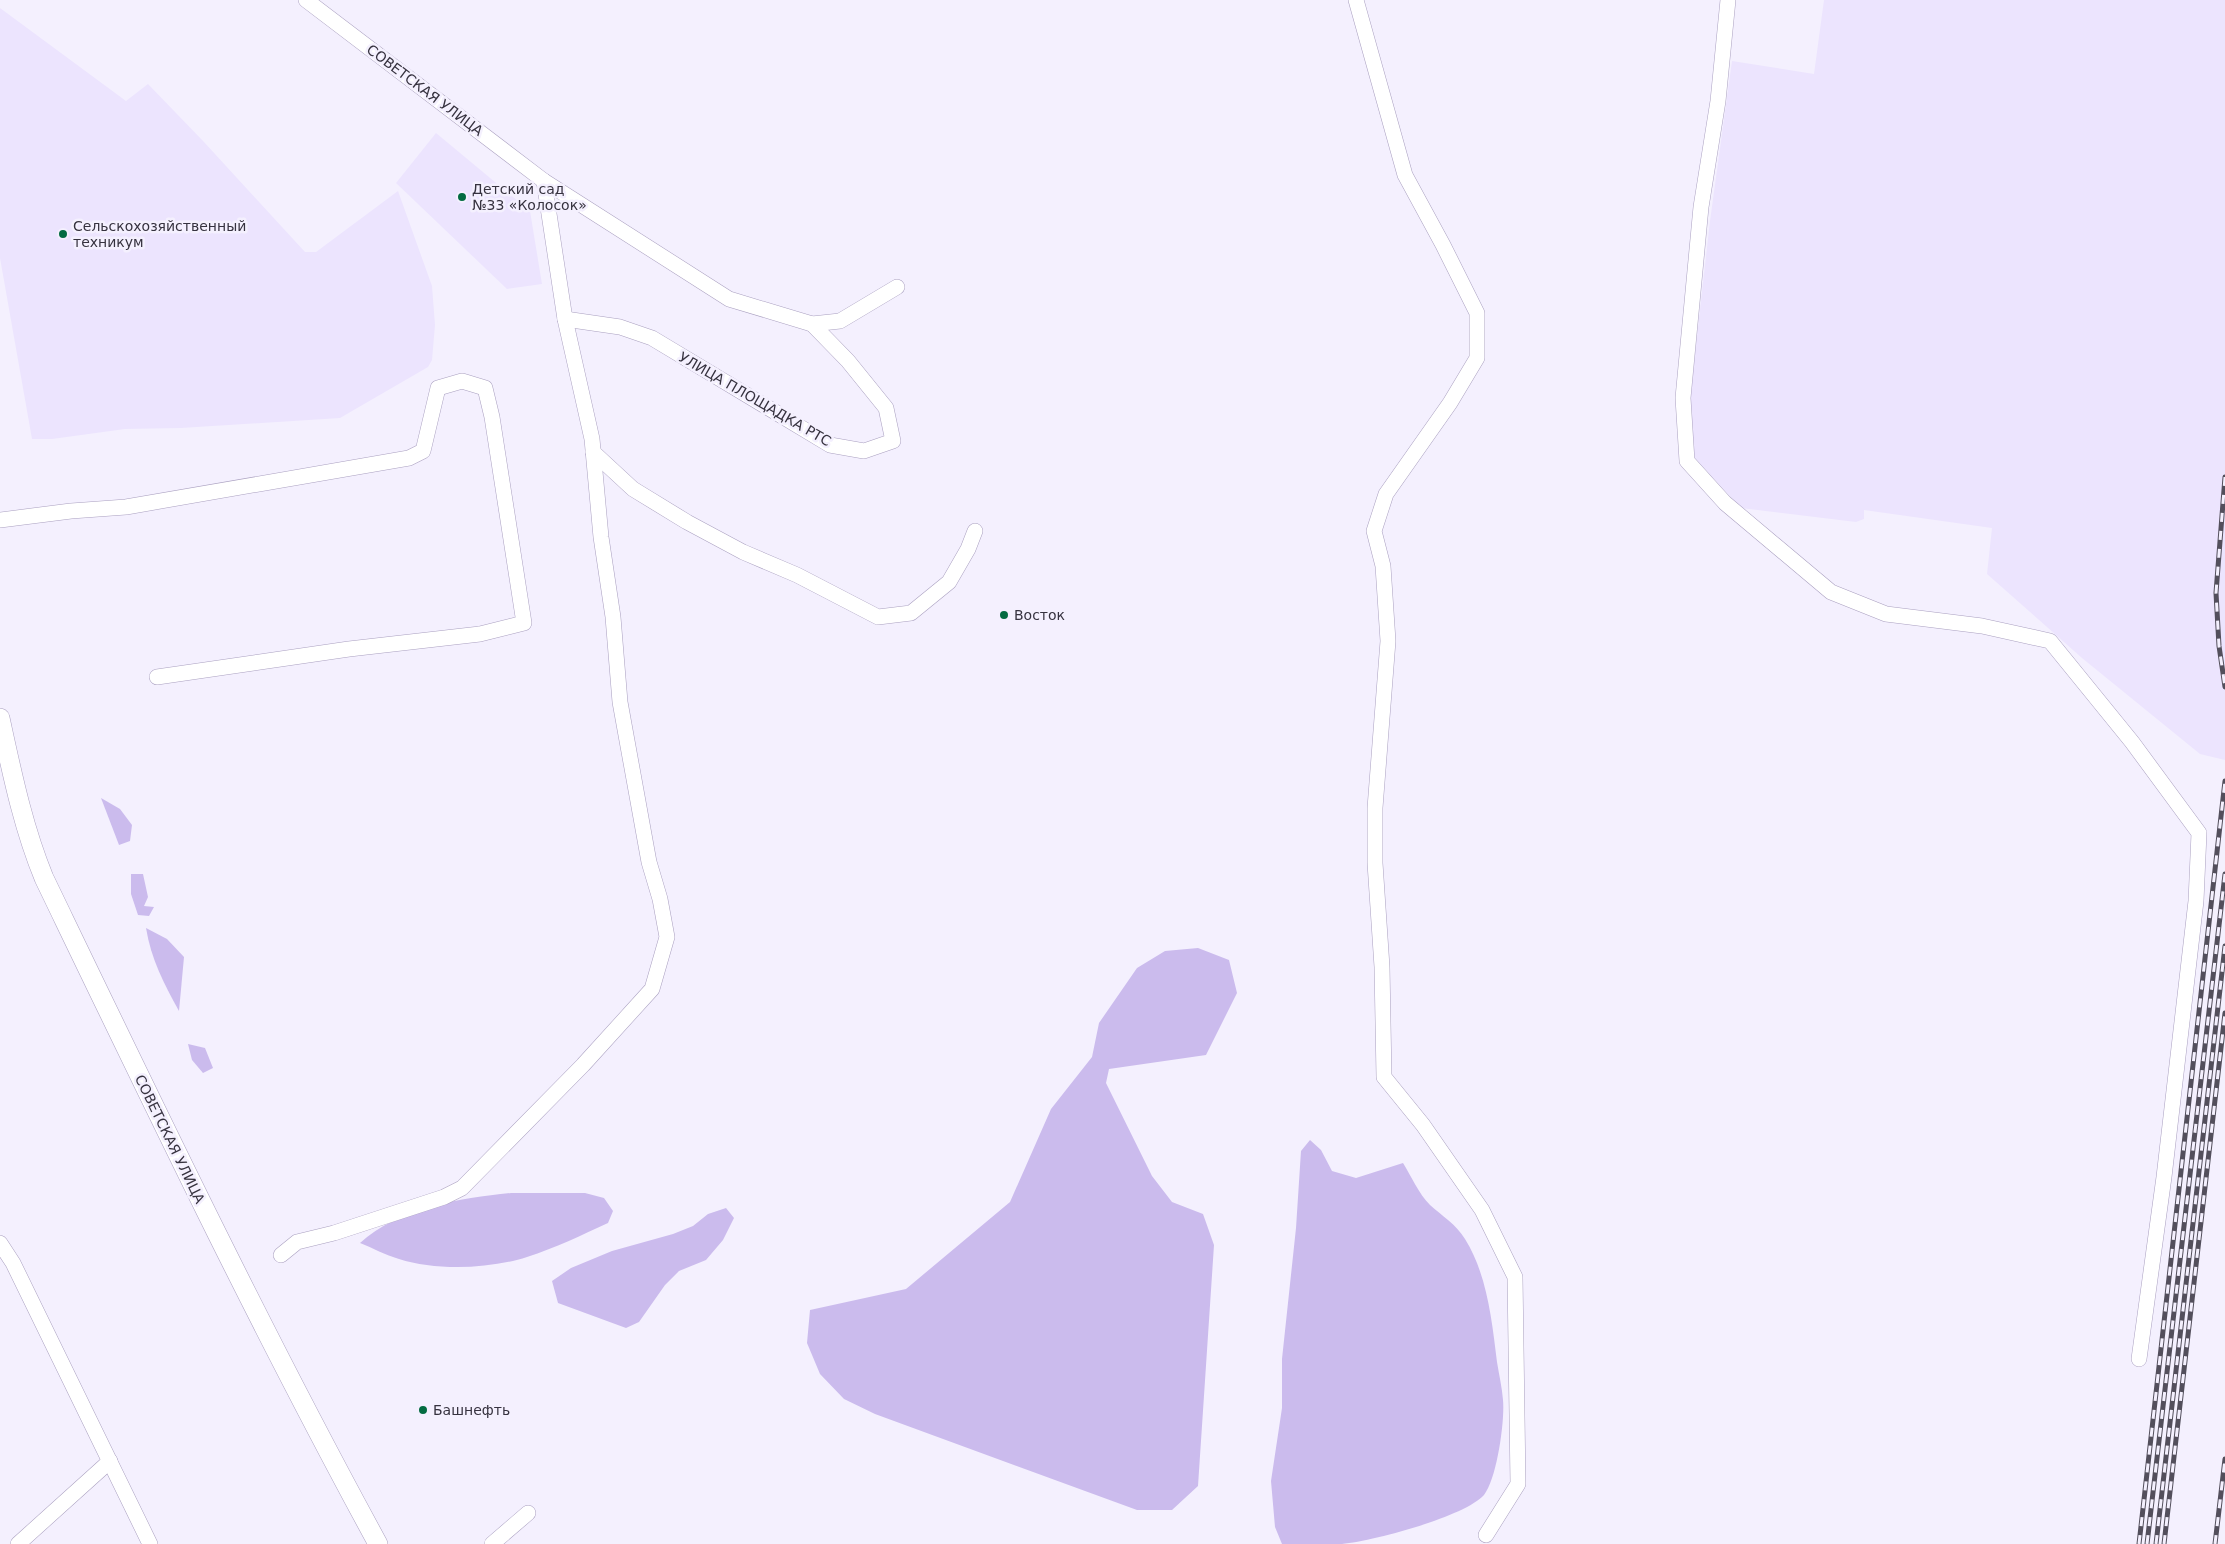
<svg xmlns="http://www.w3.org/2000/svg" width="2225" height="1544" font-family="'DejaVu Sans',sans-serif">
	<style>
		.built { fill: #ece4fe }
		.green { fill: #cbbbed }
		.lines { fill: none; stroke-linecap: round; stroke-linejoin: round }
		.minor-casing { stroke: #aaa0c0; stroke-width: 16 }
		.major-casing { stroke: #aaa0c0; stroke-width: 20 }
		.minor { stroke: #fff; stroke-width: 15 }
		.major { stroke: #fff; stroke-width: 19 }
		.rail-casing { stroke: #534f5c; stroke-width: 5 }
		.rail { stroke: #f4f0fe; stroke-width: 3; stroke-dasharray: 9; stroke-linecap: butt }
		.poi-dot { fill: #036b41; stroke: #f4f0fe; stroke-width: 2 }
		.labels { text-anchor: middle; stroke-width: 5; stroke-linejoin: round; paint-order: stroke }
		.street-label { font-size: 14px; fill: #36323f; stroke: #f4f0fe }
		.poi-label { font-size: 14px; fill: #36323f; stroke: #f4f0fe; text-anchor: start }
	</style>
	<rect width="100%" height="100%" fill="#f4f0fe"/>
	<g class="built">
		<polygon points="1824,0 2225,0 2225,760 2200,754 2082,658 1987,574 1992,528 1864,510 1864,519 1856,522 1741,508 1694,457 1690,398 1710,221 1732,61 1814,74"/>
		<polygon points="0,8 126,101 148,84 204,142 305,252 316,252 398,191 432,286 435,325 432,360 428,367 340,418 181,428 125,429 52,439 32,439 0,258"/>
		<polygon points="436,133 530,211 542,284 507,289 396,183"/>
	</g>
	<g class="green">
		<polygon points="101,798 120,809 132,825 130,841 119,845"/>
		<polygon points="131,874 143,874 148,897 144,906 154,907 149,916 138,915 131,894"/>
		<path d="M146 928 167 939 184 957 179 1011C164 984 151 959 146 928Z"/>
		<polygon points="1198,948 1229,960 1237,993 1206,1055 1109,1069 1106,1083 1152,1176 1172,1202 1203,1214 1214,1245 1198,1486 1172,1510 1137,1510 875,1414 844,1399 820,1374 807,1343 810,1310 906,1289 1010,1202 1051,1109 1092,1057 1099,1023 1137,968 1165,951"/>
		<polygon points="188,1044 205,1048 213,1068 203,1073 192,1060"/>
		<path d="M1310 1140 1321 1150 1332 1171 1356 1178 1403 1163C1411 1176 1419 1194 1430 1205 1442 1216 1456 1224 1465 1239 1487 1274 1492 1321 1497 1362 1499 1375 1502 1387 1503 1400 1505 1420 1497 1479 1484 1495 1464 1517 1373 1541 1342 1544 1323 1544 1302 1544 1282 1544L1275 1527 1271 1481 1282 1408V1359L1296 1228 1301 1151Z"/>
		<path d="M511 1193H585L604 1198 613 1211 608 1223C582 1235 555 1248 527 1257 490 1269 436 1271 399 1259 385 1255 373 1248 360 1243 399 1208 461 1198 511 1193Z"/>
		<polygon points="726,1208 734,1218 723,1240 706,1260 679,1271 665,1285 639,1322 626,1328 558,1303 552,1281 571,1268 612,1251 673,1234 693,1226 708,1214"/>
	</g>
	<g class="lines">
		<g class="minor-casing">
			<g id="minor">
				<polyline points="306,0 544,181 729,299 812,324 840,321 897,287"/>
				<polyline points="1356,0 1405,175 1443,245 1477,313 1477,358 1450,403 1386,494 1374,531 1383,566 1388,641 1375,808 1375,863 1382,967 1384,1077 1423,1125 1482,1210 1515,1277 1518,1484 1486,1535"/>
				<polyline points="1728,0 1718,101 1701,207 1683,398 1687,461 1725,503 1831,592 1886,614 1982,626 2050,641 2132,742 2199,833 2196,901 2164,1177 2139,1359"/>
				<polyline points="565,319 620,327 652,338 830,445 864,451 893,441 886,408 848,361 812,324"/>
				<polyline points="593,452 633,489 687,522 743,552 797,575 878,617 911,613 949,582 968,549 975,531"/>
				<polyline points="0,520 71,511 126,507 409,458 423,451 438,388 462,381 485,388 492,417 524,623 480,634 349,649 157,677"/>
				<polyline points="0,1243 13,1263 150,1544"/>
				<polyline points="281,1255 297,1242 334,1233 444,1197 462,1188 583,1065 652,989 667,937 660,899 649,862 620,702 613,617 601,537 592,439 565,319 544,181"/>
				<polyline points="18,1544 110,1461"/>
				<polyline points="492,1544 528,1513"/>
			</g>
		</g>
		<g class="major-casing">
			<path id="major" d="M0 718C12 773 23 827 44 878 152 1102 259 1326 378 1544"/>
		</g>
		<use href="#minor" class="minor"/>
		<use href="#major" class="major"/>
		<g class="rail-casing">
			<g id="rail">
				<polyline points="2225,477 2216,593 2219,646 2225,687"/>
				<polyline points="2139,1544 2225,781"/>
				<polyline points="2147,1544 2225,874"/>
				<polyline points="2156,1544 2225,946"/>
				<polyline points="2164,1544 2225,1013"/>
				<polyline points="2215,1544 2225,1459"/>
			</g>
		</g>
		<use href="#rail" class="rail"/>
	</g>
	<g class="poi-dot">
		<circle cx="462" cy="197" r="5"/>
		<circle cx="63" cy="234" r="5"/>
		<circle cx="1004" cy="615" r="5"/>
		<circle cx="423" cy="1410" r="5"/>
	</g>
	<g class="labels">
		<g class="street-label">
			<text transform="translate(425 90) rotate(37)" y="5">СОВЕТСКАЯ УЛИЦА</text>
			<text transform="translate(755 399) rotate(30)" y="5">УЛИЦА ПЛОЩАДКА РТС</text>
			<text transform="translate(170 1139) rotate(64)" y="5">СОВЕТСКАЯ УЛИЦА</text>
		</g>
		<g class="poi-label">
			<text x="472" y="194">Детский сад<tspan x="472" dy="16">№33 «Колосок»</tspan></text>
			<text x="73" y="231">Сельскохозяйственный<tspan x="73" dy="16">техникум</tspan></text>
			<text x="1014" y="620">Восток</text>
			<text x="433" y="1415">Башнефть</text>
		</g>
	</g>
</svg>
